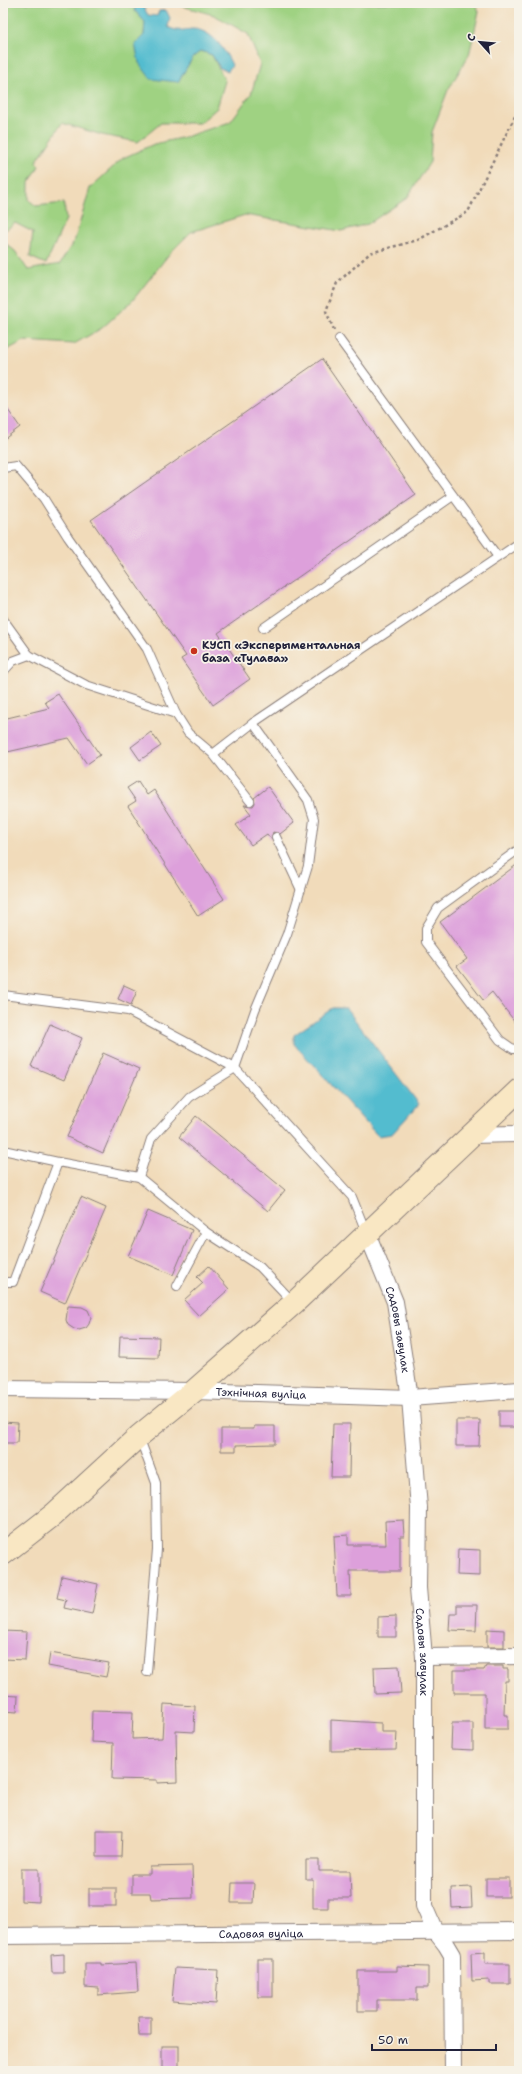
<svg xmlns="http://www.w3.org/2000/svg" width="522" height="2074" font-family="'Shantell Sans',sans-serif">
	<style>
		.green { fill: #9fd282; stroke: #607a5e }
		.water { fill: #52bccf; stroke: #3a6f85 }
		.building { fill: #dda0db }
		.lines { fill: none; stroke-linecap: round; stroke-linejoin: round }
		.lane-casing { stroke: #8a7e7a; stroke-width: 10 }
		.street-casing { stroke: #8a7e7a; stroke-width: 18 }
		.secondary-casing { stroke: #8a7e7a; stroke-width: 24 }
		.path { stroke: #8a7e7a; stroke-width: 2.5; stroke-dasharray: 3 3; stroke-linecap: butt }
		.lane { stroke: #fff; stroke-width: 8 }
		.street { stroke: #fff; stroke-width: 16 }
		.secondary { stroke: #f9e7c3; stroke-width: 22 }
		.poi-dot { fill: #c8321e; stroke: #f7f3e8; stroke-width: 1.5 }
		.labels { text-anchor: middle; stroke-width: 3.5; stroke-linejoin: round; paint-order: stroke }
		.poi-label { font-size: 11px; font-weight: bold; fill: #22223b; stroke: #f7f3e8; text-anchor: start }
		.street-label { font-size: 11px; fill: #22223b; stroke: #f7f3e8 }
	</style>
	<rect width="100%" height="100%" fill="#f7f3e8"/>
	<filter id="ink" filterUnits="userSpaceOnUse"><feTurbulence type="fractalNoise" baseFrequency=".025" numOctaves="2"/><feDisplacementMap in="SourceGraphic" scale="8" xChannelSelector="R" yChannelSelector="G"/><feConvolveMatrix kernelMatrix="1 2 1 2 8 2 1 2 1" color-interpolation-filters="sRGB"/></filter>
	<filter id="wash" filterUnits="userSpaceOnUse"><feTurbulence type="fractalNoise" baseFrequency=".012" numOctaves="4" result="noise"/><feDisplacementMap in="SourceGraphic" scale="16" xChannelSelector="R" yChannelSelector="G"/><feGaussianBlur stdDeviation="0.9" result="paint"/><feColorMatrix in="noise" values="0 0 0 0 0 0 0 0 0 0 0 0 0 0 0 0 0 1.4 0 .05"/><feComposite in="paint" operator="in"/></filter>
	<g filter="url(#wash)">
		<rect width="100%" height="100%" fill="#f1dbba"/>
		<g class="green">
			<polygon points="3,3 134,3 135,11 145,22 144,35 178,82 193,57 201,51 212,55 225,81 217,108 200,123 161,123 138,142 102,135 62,123 36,162 39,166 29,183 29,200 36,206 64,203 66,219 46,264 30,257 33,232 15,223 3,232"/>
			<polygon points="171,3 476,3 479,12 469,55 448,90 432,132 430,162 407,198 368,224 341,231 245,215 191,232 170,253 132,301 102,328 74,344 24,341 3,352 3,244 5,243 15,251 28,270 60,264 75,239 90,188 123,158 154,144 185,137 230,122 251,94 260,64 248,34 214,15"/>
		</g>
		<g class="water">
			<path d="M135 5 143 6 148 15 157 16 159 11 166 10 170 18 168 27C177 32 183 30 192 29 212 29 225 50 232 65L228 71 220 68 212 55 201 51 193 57 178 82 151 79 139 63 135 44 144 35 145 22 135 11Z"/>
			<polygon points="333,1008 346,1008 419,1104 392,1134 378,1136 294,1044 294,1035"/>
		</g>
		<g id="blocks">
			<g class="building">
				<polygon points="322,359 416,495 218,633 250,679 213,705 181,659 186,656 91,520"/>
				<polygon points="3,403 20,427 3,440"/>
				<polygon points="58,694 100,755 87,764 69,738 3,753 3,719 49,708 45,702"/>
				<polygon points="151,732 161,746 140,760 131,747"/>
				<polygon points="138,781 147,795 154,790 224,899 198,916 128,806 136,801 127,788"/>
				<polygon points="268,787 294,823 280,834 273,832 271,839 267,834 251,845 236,825 251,814 244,805 253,806 255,803 254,798"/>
				<polygon points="519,863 519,1027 492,992 483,1000 457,966 467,959 440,922"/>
				<polygon points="124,985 137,991 131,1005 118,999"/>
				<polygon points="50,1024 82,1038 64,1080 31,1066"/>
				<polygon points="103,1053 139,1069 103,1153 67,1137"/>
				<polygon points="196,1116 285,1190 268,1211 179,1137"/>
				<polygon points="81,1197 106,1208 65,1303 40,1292"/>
				<polygon points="148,1211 192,1230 173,1275 128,1256"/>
				<polygon points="209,1266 229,1289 199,1316 184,1300 203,1283 197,1277"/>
				<polygon points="68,1306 82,1307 88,1310 91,1317 89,1324 86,1328 79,1330 74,1329 68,1325 66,1320"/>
				<polygon points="120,1336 159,1337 158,1358 119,1357"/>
				<rect x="499" y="1411" width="20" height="16"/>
				<polygon points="456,1420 480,1420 479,1446 456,1446"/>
				<polygon points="3,1422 18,1423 17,1443 3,1443"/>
				<polygon points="333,1424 350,1424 349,1477 331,1477"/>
				<polygon points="254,1426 275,1426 275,1444 236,1445 236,1451 221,1451 221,1429 254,1429"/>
				<polygon points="403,1520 404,1536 400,1536 400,1571 350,1571 351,1596 337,1596 334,1536 348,1535 348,1545 386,1545 385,1521"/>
				<polygon points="458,1549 480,1550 480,1576 457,1575"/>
				<polygon points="62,1576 98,1584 92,1614 64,1608 66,1600 57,1598"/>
				<polygon points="457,1605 477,1605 476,1631 449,1630 450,1614 457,1614"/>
				<polygon points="396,1616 396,1637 378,1637 378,1617"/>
				<polygon points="487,1629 504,1630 504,1647 487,1647"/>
				<polygon points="3,1631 27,1632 25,1660 3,1659"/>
				<polygon points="50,1653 109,1663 106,1677 48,1666"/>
				<polygon points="399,1666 401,1693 375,1694 374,1667"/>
				<polygon points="486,1666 503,1666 503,1669 508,1669 508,1681 505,1681 504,1715 508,1715 508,1729 485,1729 485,1693 454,1693 454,1670 484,1670"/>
				<polygon points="3,1695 18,1696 17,1712 3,1711"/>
				<polygon points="164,1704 195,1706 194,1732 176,1731 177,1782 157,1783 157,1780 112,1779 113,1743 91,1742 92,1711 133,1712 132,1739 162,1738"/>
				<polygon points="331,1720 381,1723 381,1732 397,1732 396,1750 331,1751"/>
				<polygon points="452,1723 473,1723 473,1750 451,1749"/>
				<polygon points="97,1831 122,1831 121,1857 97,1857"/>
				<polygon points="306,1860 319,1860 319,1871 350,1871 351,1898 328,1898 328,1908 313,1908 313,1879 306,1879"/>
				<polygon points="192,1866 193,1898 151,1899 150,1893 132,1893 132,1874 150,1874 150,1867"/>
				<polygon points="21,1869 39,1869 39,1902 21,1901"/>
				<rect x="486" y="1878" width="23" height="19"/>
				<polygon points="232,1883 254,1883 253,1903 231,1903"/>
				<polygon points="471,1887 472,1907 452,1908 451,1888"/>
				<rect x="89" y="1888" width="27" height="18"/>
				<polygon points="485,1952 485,1964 510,1964 510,1984 489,1984 489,1980 472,1981 471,1953"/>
				<polygon points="64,1954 64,1973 52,1973 51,1955"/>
				<rect x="258" y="1959" width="15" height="38"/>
				<polygon points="85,1963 101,1963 101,1965 136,1963 138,1992 98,1995 98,1988 85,1987"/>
				<polygon points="397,1966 428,1967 428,1988 417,1988 417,2000 377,2000 377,2011 358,2011 358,1971 397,1971"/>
				<polygon points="175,1968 218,1970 216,2004 172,2001"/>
				<polygon points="138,2017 151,2017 151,2036 139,2036"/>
				<rect x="162" y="2046" width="17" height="25"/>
			</g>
		</g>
	</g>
	<g filter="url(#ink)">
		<use href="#blocks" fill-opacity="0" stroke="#8a7e7a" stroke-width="1"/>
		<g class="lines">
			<g class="lane-casing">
				<g id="lane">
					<polyline points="339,339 498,557"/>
					<polyline points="3,468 16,466 44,499 68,537 147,649 176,714 188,733 213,754"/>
					<polyline points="3,619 29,655 86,685 176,714"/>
					<polyline points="263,628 453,496"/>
					<polyline points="3,672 13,661 29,655"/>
					<polyline points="250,801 213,754 253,723"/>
					<polyline points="276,837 301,890"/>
					<polyline points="519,849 438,908 426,928 426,942 500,1040 513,1049 519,1048"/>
					<polyline points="3,995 128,1011 235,1068 352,1197 366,1232"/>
					<polyline points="3,1150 58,1162"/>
					<polyline points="206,1232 139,1177 151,1139 189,1097 235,1068 255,1010 287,934 308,866 314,819 308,800 253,723 519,543"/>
					<polyline points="3,1282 13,1282 58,1162 139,1177"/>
					<polyline points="177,1286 206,1232 260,1267 294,1303"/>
					<polyline points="140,1439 156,1483 157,1549 147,1672"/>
				</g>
			</g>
			<g class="street-casing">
				<g id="street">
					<polyline points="471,1135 519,1134"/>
					<path id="s1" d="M367 1233 395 1302 410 1398 419 1508 418 1588 424 1657V1906L435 1931 446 1945 452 1955 453 2071"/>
					<path id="s2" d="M3 1389 194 1391 410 1398 519 1390"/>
					<polyline points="424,1657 519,1656"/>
					<path id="s3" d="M3 1936 519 1931"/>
				</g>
			</g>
			<g class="secondary-casing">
				<polyline id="secondary" points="3,1554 53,1515 139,1436 194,1391 294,1303 519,1090"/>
			</g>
			<polyline class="path" points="334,330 326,311 337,283 370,253 418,240 468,212 519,108"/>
			<use href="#lane" class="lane"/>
			<use href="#street" class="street"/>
			<use href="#secondary" class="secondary"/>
		</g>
	</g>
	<circle class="poi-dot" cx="194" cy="651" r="4"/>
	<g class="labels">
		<g class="poi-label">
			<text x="202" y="649">КУСП «Эксперыментальная<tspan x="202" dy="13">база «Тулава»</tspan></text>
		</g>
		<g class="street-label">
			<text dy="4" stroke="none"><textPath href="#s1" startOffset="102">Садовы завулак</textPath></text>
			<text dy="4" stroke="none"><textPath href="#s2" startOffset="258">Тэхнічная вуліца</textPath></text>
			<text dy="4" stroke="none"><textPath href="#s1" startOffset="426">Садовы завулак</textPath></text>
			<text dy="4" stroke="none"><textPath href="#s3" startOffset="258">Садовая вуліца</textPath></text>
		</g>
	</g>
	<rect width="522" height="2074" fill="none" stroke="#f7f3e8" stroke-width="16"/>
	<g transform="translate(480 42) rotate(297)" stroke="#f7f3e8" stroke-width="3" paint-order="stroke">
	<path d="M0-3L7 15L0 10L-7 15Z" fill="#22223b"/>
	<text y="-6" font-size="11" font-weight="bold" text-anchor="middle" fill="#22223b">С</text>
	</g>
	<path d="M372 2044v6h124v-6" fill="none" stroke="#22223b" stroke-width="2"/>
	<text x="378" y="2044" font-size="12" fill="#22223b" stroke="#f7f3e8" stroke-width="3" paint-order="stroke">50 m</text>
</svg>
